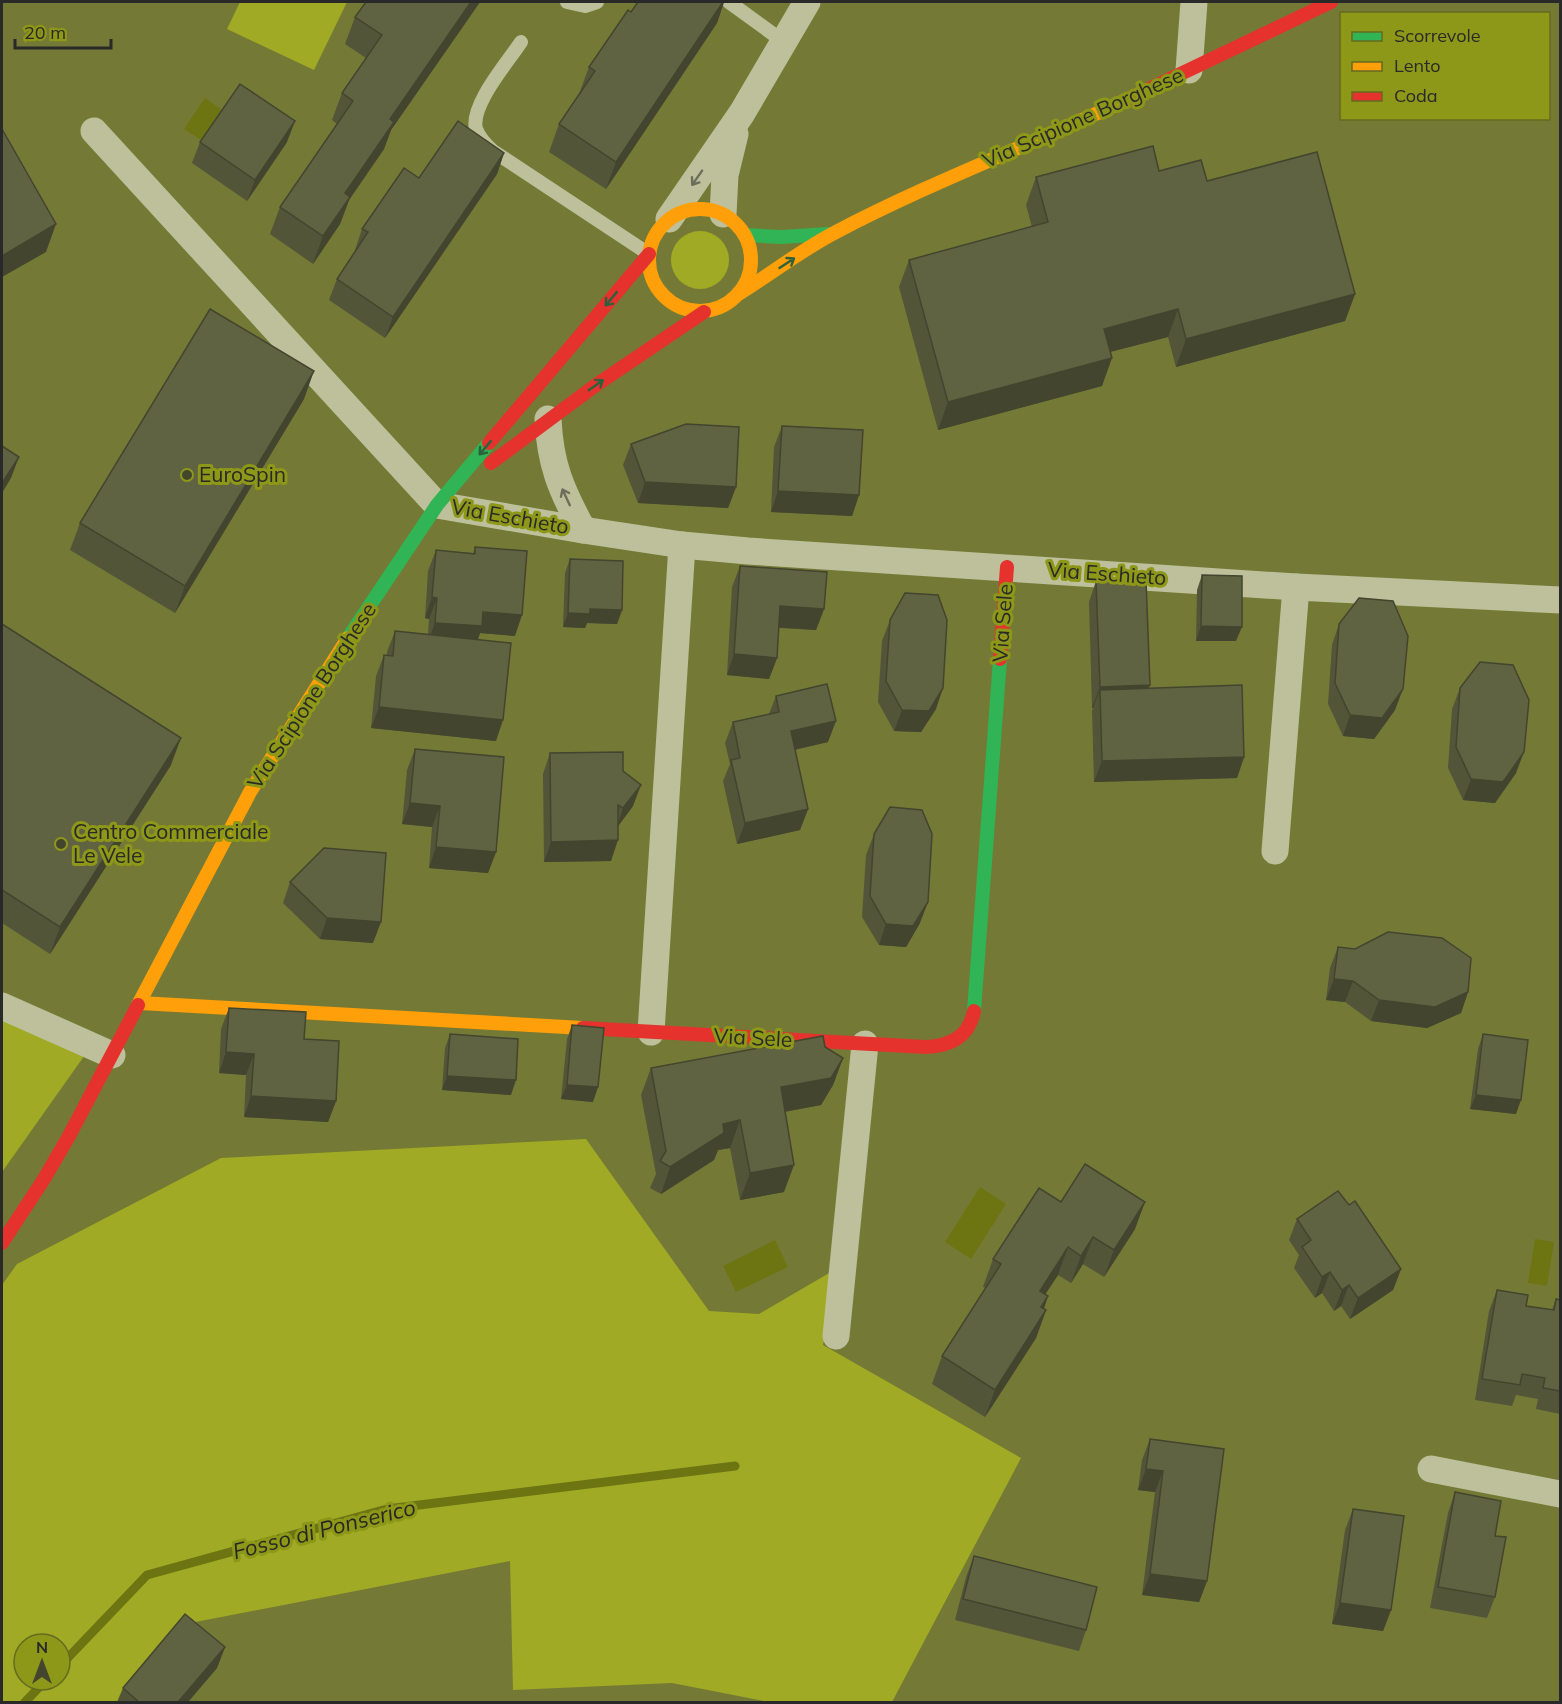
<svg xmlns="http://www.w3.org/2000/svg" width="1562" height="1704" font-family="Mulish,sans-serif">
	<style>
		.green { fill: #a0aa24; fill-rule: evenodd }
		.water { fill: #6d7513 }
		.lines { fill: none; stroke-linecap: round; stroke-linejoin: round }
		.stream { stroke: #6d7513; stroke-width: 9 }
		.lane { stroke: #bdc09b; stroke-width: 14 }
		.street { stroke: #bdc09b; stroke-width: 27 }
		.fast { stroke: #30b455; stroke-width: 14 }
		.slow { stroke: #ff9f0a; stroke-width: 14 }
		.jam { stroke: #e5322d; stroke-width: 14 }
		.wall { fill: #535539 }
		.shaded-wall { fill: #43452e }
		.building { fill: #606342; stroke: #43452e; stroke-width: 1.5 }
		.oneway { stroke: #6c6d5c }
		.oneway2 { stroke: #2c613b }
		.poi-dot { fill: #43452d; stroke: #8d9718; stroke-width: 2 }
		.labels { text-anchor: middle; stroke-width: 6; stroke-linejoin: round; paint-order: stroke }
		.street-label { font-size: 21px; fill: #292929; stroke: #8d9718 }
		.poi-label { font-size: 21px; fill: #292929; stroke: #8d9718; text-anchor: start }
		.water-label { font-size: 22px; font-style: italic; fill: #282822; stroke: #8d9718 }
	</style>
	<rect width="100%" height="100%" fill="#747a35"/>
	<g class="green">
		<polygon points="240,2 347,2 314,70 227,29"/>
		<circle cx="700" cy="260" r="29"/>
		<polygon points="2,1015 87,1052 2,1172"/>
		<path d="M586 1139 709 1311 759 1314 836 1269 823 1345 1021 1458 892 1702H769L672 1683 513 1690 510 1561 180 1625 120 1702H2V1285L17 1264 221 1158ZM24 1644H60V1680H24Z"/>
	</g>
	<g class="water">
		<polygon points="205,98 222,110 201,140 184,129"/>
		<polygon points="980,1187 1006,1204 971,1259 945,1242"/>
		<polygon points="1535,1239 1554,1242 1547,1286 1528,1283"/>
		<polygon points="775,1240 788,1267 736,1292 723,1266"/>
	</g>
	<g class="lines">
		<g class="stream">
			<polyline points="60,1666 147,1575 387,1509 735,1466"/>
			<polyline points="25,1702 46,1680"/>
		</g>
		<g class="lane">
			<polyline points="567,2 585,6 597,2"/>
			<polyline points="729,2 784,42"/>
			<path d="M521 42C508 62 470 105 476 129 479 137 486 145 493 151L649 254"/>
		</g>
		<g class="street">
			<polyline points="1189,70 1194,2"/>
			<path d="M94 131 437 505 583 530C561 490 550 464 548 419"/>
			<polyline points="723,214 725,175 735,134"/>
			<polyline points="669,219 742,113 807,2"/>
			<polyline points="583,530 682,545 748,551 1296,587 1560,600"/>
			<polyline points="1275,851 1296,587"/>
			<polyline points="2,1006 112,1055"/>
			<polyline points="651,1032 682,545"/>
			<polyline points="836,1336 865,1044"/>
			<polyline points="1431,1469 1560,1494"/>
		</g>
		<g class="fast">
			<polyline points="745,235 781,237 829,234"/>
			<polyline points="348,638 437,505 489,443"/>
			<polyline points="974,1011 1000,659"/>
		</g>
		<g class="slow">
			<circle cx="700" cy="260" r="51"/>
			<path d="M740 293C772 273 803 249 836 232 931 182 1031 145 1128 99"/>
			<polyline points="140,1003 583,1028"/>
			<polyline points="138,1005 250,792 348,638"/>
		</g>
		<g class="jam">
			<polyline points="1128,99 1331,2"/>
			<polyline points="489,443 649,254"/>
			<polyline points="491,463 596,385 704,312"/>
			<polyline points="1000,659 1007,567"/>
			<path d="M583 1028 926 1047C950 1046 969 1037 974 1011"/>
			<polyline points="2,1243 44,1179 69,1136 138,1005"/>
		</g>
	</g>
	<g class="wall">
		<polygon points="366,2 480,2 391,130 384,149 349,200 340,224 313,264 270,234 280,207 337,124 332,120 342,93 366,58 345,44 355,17"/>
		<polygon points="638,2 724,2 717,23 606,189 549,152 559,124 579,94 589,67"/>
		<polygon points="200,142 287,142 247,201 192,163"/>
		<polygon points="504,153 497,174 385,338 329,300 337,279 356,250 355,250 362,229 419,178"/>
		<polygon points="1159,171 1207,181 1355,294 1345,321 1176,367 1168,337 1110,352 1102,386 938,430 899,287 909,260 1032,227 1026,205 1036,177"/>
		<polygon points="304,399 175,613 70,550 80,523"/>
		<polygon points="782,426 859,495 852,516 771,512 774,447"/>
		<polygon points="631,444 736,487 728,508 638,503 623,465"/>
		<polygon points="475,547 515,636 480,633 478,639 496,741 371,728 376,676 384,655 387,656 387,652 395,631 428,634 429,619 425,618 428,571 436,550 473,553"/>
		<polygon points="570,559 622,610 617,624 587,623 585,628 563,627 565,573"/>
		<polygon points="740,566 824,609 816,630 779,628 777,658 769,679 727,675 732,587"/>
		<polygon points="1202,575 1236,641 1196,641 1197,590"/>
		<polygon points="1096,581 1150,685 1149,688 1244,757 1237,778 1094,782 1092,711 1093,708 1092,708 1089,602"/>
		<polygon points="890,620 936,709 921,732 894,731 878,702 882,641"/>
		<polygon points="2,624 171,765 50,954 2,923"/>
		<polygon points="1339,624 1395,710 1374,739 1343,736 1328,704 1332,645"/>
		<polygon points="1460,688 1516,773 1495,803 1463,800 1448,768 1452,709"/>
		<polygon points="776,696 828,742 795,750 808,809 800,830 737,844 723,781 730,764 725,743 733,722 769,714"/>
		<polygon points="415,749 496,852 488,873 429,868 432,827 402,824 407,770"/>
		<polygon points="550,753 623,771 633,806 618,826 611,861 544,862 543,774"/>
		<polygon points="874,834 920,923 906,947 879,945 862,917 866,855"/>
		<polygon points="290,882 373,943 320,939 283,903"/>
		<polygon points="1338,947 1468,992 1461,1013 1427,1028 1371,1021 1345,1002 1326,1000 1330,968"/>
		<polygon points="229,1008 304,1039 336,1101 328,1122 244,1117 246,1075 219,1073 221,1029"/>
		<polygon points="572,1025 593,1102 561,1099 567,1039"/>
		<polygon points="450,1034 511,1095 442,1090 445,1048"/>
		<polygon points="1483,1034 1516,1114 1470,1109 1478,1049"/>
		<polygon points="825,1047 843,1058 833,1085 821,1105 785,1112 784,1192 740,1200 730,1148 718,1150 714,1160 661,1194 650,1188 656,1174 641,1095 651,1068"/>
		<polygon points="1061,1202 1135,1229 1104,1277 1083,1264 1071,1283 1058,1275 1045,1294 1048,1296 1044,1309 1046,1310 1036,1338 985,1417 932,1384 942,1356 986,1288 983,1287 993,1259"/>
		<polygon points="1349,1205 1401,1269 1393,1290 1350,1319 1341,1306 1334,1311 1322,1293 1315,1298 1294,1268 1299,1255 1289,1240 1297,1219"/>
		<polygon points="1497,1290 1526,1306 1552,1310 1556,1299 1560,1300 1560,1414 1536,1409 1538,1399 1516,1395 1512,1406 1475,1400 1489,1311"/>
		<polygon points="1150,1439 1207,1581 1199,1602 1142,1595 1155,1492 1138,1490 1142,1460"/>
		<polygon points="1455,1492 1495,1536 1495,1597 1487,1618 1430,1608 1448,1513"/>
		<polygon points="1353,1509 1391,1610 1383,1631 1332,1624 1345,1530"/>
		<polygon points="974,1556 1086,1630 1079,1651 955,1620 966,1577"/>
		<polygon points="225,1647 217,1668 188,1702 117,1702 123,1688"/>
	</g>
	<g class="shaded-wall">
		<polygon points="471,2 480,2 391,130 384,149 349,200 340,224 313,264 323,236 345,193 390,119"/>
		<polygon points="723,2 724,2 717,23 606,189 616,162"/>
		<polygon points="295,121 287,142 247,201 255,180"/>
		<polygon points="504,153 497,174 385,338 393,317"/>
		<polygon points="56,224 46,252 2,277 2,256"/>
		<polygon points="1355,294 1345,321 1176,367 1186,339"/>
		<polygon points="1178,309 1168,337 1094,356 1104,329"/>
		<polygon points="1112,358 1102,386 938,430 948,402"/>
		<polygon points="314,371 304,399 175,613 185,586"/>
		<polygon points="19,457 11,478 2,493 2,483"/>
		<polygon points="645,482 736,487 728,508 638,503"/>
		<polygon points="778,491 859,495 852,516 771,512"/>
		<polygon points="432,597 437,598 429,619 425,618"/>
		<polygon points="780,606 824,609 816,630 773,627"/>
		<polygon points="590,609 622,610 617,624 587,623 585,628 563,627 568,613"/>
		<polygon points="483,612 522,615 515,636 480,633 475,647 427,644 435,623"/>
		<polygon points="1201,626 1242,627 1236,641 1196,641"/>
		<polygon points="734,654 777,658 769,679 727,675"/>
		<polygon points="1150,685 1142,706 1100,690 1093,708 1092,708 1100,687"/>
		<polygon points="943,688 936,709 921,732 894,731 902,710"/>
		<polygon points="1403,689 1395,710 1374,739 1343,736 1350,715"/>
		<polygon points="379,707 503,720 496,741 371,728"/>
		<polygon points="836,721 828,742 783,752 791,731"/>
		<polygon points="181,738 171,765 50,954 60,927"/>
		<polygon points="1524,752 1516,773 1495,803 1463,800 1471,779"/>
		<polygon points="1244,757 1237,778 1094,782 1102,761"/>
		<polygon points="641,785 633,806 616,829 623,808"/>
		<polygon points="410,803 440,806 432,827 402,824"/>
		<polygon points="808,809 800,830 737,844 745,823"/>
		<polygon points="618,840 611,861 544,862 551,842"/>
		<polygon points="436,847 496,852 488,873 429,868"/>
		<polygon points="928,902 920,923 906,947 879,945 886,924"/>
		<polygon points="327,918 381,922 373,943 320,939"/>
		<polygon points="1334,979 1353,981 1345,1002 1326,1000"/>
		<polygon points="1468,992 1461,1013 1427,1028 1371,1021 1379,1000"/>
		<polygon points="226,1052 254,1054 246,1075 219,1073"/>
		<polygon points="843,1058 833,1085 821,1105 771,1114 781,1087"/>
		<polygon points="447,1076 516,1080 511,1095 442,1090"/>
		<polygon points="567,1085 598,1087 593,1102 561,1099"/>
		<polygon points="1476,1095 1521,1100 1516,1114 1470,1109"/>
		<polygon points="251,1096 336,1101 328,1122 244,1117"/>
		<polygon points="740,1120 730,1148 718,1150 714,1160 661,1194 670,1167 723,1124"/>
		<polygon points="794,1165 784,1192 740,1200 750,1173"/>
		<polygon points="1145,1202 1135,1229 1104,1277 1114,1250"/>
		<polygon points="1093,1237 1083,1264 1071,1283 1081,1256"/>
		<polygon points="1068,1247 1058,1275 1030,1318 1040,1291"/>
		<polygon points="1401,1269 1393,1290 1350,1319 1358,1298"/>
		<polygon points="1330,1272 1322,1293 1315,1298 1322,1277"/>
		<polygon points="1349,1285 1341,1306 1334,1311 1342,1290"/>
		<polygon points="1048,1296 1040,1320 1046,1310 1036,1338 985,1417 995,1390 1041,1307"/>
		<polygon points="1146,1469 1163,1471 1155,1492 1138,1490"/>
		<polygon points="1150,1574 1207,1581 1199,1602 1142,1595"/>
		<polygon points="1340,1603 1391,1610 1383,1631 1332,1624"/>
		<polygon points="225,1647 217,1668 188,1702 178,1702"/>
	</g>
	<g class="building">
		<polygon points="366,2 471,2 390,119 394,122 345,193 350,197 323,236 280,207 353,101 342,93 382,35 355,17"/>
		<polygon points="638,2 723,2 616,162 559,124 595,71 589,67 628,10 631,12"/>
		<polygon points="240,84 295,121 255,180 200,142"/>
		<polygon points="458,121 504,153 393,317 337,279 368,232 362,229 404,168 419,178"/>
		<polygon points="2,129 56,224 2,256"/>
		<polygon points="1153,146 1159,171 1201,160 1207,181 1317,152 1355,294 1186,339 1178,309 1104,329 1112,358 948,402 909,260 1048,222 1036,177"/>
		<polygon points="210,309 314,371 185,586 80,523"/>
		<polygon points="686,424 739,427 736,487 645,482 631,444"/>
		<polygon points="782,426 863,430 859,495 778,491"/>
		<polygon points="2,446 19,457 2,483"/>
		<polygon points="475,547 527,551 522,615 483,612 482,626 435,623 437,598 432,597 436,550 475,554"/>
		<polygon points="570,559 623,561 622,610 590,609 590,614 568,613"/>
		<polygon points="740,566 827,572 824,609 780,606 777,658 734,654"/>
		<polygon points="1202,575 1242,576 1242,627 1201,626"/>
		<polygon points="1146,580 1150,685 1100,687 1096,581"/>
		<polygon points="905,593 938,595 947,620 943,688 929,711 902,710 886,681 890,620"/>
		<polygon points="1359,598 1393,601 1408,636 1403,689 1382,718 1350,715 1335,683 1339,624"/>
		<polygon points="2,624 181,738 60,927 2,890"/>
		<polygon points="395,631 511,643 503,720 379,707 384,655 393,656"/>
		<polygon points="1480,662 1513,665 1529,700 1524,752 1503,782 1471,779 1456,747 1460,688"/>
		<polygon points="827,684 836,721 791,731 808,809 745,823 731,760 740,758 733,722 779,712 776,696"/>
		<polygon points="1242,685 1244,757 1102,761 1100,690"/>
		<polygon points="415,749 504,757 496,852 436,847 440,806 410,803"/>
		<polygon points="623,752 623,771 641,785 623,808 618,805 618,840 551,842 550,753"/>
		<polygon points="890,807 922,810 932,834 928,902 913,926 886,924 870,896 874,834"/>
		<polygon points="324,848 386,853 381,922 327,918 290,882"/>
		<polygon points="1388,932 1442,938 1471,958 1468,992 1435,1007 1379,1000 1353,981 1334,979 1338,947 1355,949"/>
		<polygon points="229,1008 306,1012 304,1039 339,1041 336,1101 251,1096 254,1054 226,1052"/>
		<polygon points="572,1025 604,1028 598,1087 567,1085"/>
		<polygon points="450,1034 518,1039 516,1080 447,1076"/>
		<polygon points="1483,1034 1528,1040 1521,1100 1476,1095"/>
		<polygon points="823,1036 825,1047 843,1058 831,1078 781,1087 794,1165 750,1173 740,1120 723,1124 724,1133 670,1167 660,1161 666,1151 651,1068"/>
		<polygon points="1085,1164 1145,1202 1114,1250 1093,1237 1081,1256 1068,1247 1040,1291 1048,1296 1041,1307 1046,1310 995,1390 942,1356 1001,1264 993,1259 1039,1188 1061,1202"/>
		<polygon points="1338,1191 1349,1205 1355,1201 1401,1269 1358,1298 1349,1285 1342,1290 1330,1272 1322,1277 1302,1247 1311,1240 1297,1219"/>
		<polygon points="1497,1290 1528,1295 1526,1306 1554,1310 1556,1299 1560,1300 1560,1391 1543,1388 1545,1378 1522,1374 1520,1385 1482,1379"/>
		<polygon points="1150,1439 1224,1449 1207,1581 1150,1574 1163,1471 1146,1469"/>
		<polygon points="1455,1492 1501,1501 1495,1536 1506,1537 1495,1597 1438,1587"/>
		<polygon points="1353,1509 1404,1516 1391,1610 1340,1603"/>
		<polygon points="974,1556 1097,1587 1086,1630 963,1599"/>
		<polygon points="185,1614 225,1647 178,1702 139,1702 123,1688"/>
	</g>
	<defs><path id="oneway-shaft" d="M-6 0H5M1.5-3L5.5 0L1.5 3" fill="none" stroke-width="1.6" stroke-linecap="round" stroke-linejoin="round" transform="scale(1.5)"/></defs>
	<g class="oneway">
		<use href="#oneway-shaft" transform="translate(697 178) rotate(125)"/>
		<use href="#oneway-shaft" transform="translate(566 497) rotate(-115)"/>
	</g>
	<g class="oneway2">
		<use href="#oneway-shaft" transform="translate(787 263) rotate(-33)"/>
		<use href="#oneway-shaft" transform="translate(611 299) rotate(130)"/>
		<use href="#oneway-shaft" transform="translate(596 385) rotate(-35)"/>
		<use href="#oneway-shaft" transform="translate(485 448) rotate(130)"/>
	</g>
	<g class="poi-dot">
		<circle cx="187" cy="475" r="6"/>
		<circle cx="61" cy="844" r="6"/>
	</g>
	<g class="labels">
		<g class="street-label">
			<text transform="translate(1083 118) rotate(-24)" y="7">Via Scipione Borghese</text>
			<text transform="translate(510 517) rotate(10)" y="7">Via Eschieto</text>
			<text transform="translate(1107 574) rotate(4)" y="7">Via Eschieto</text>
			<text transform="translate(1003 623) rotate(-86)" y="7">Via Sele</text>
			<text transform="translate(312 696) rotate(-57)" y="7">Via Scipione Borghese</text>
			<text transform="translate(753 1038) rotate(3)" y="7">Via Sele</text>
		</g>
		<g class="poi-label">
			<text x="199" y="482">EuroSpin</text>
			<text x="73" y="839">Centro Commerciale<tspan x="73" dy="24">Le Vele</tspan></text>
		</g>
		<g class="water-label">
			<text transform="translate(324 1529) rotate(-14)" y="8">Fosso di Ponserico</text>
		</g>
	</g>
	<rect width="1562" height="1704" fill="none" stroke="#292929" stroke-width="6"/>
	<rect x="1340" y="12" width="210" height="108" fill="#8d9718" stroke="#656b1f" stroke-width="1.5"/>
	<rect x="1352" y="32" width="30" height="9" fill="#30b455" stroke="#656b1f" stroke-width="1.5"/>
	<text x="1394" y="42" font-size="18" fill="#292929">Scorrevole</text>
	<rect x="1352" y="62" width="30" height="9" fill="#ff9f0a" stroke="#656b1f" stroke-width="1.5"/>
	<text x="1394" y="72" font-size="18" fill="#292929">Lento</text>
	<rect x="1352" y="92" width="30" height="9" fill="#e5322d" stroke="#656b1f" stroke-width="1.5"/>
	<text x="1394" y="102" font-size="18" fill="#292929">Coda</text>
	<g transform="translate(42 1662)"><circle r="28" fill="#8d9718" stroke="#656b1f" stroke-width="1.5"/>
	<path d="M0-4.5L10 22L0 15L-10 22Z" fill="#43452d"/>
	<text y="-9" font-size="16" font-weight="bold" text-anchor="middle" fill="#292929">N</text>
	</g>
	<path d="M15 39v9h96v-9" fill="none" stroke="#292929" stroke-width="3"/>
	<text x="24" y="39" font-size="18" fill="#292929" stroke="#8d9718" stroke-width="4.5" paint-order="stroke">20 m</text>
</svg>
